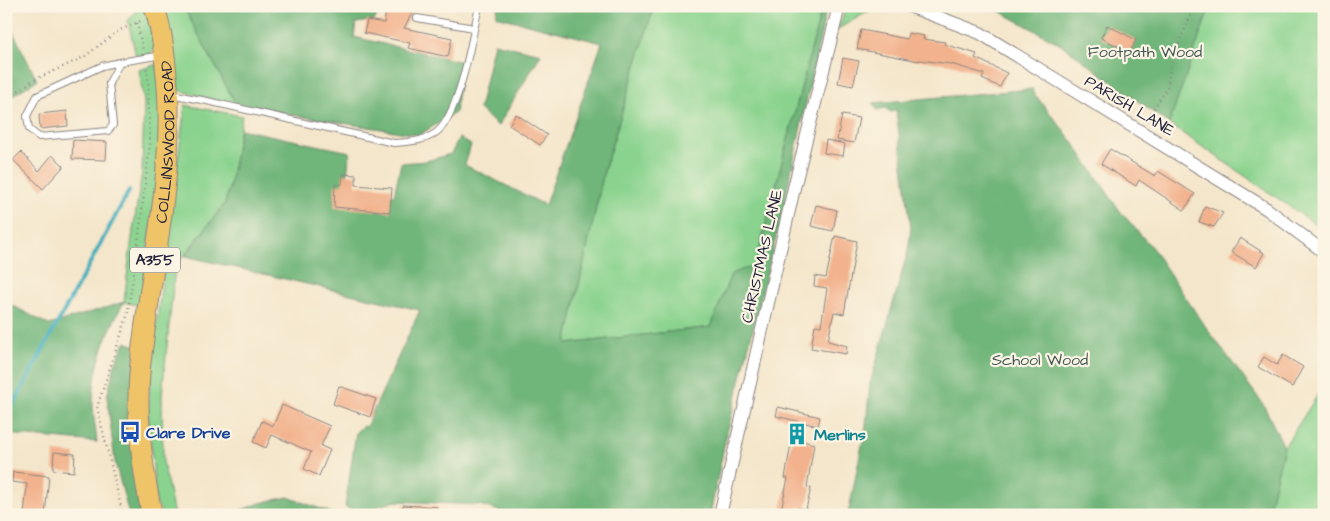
<svg xmlns="http://www.w3.org/2000/svg" width="1330" height="521" font-family="'Architects Daughter',sans-serif">
	<style>
		.green { fill: #8ad38e; stroke: #567a64 }
		.forest { fill: #6fb579; stroke: #486c5a }
		.lines { fill: none; stroke-linecap: round; stroke-linejoin: round }
		.stream { stroke: #40aebe; stroke-width: 4 }
		.building { fill: #f2b28d }
		.service-casing { stroke: #8b8482; stroke-width: 8 }
		.minor-casing { stroke: #8b8482; stroke-width: 14 }
		.primary-casing { stroke: #8b8482; stroke-width: 22 }
		.path { stroke: #8b8482; stroke-width: 2.5; stroke-dasharray: 1 4; stroke-linecap: butt }
		.service { stroke: #fff; stroke-width: 6 }
		.minor { stroke: #fff; stroke-width: 12 }
		.primary { stroke: #efc469; stroke-width: 20 }
		.labels { text-anchor: middle; stroke-width: 4.5; stroke-linejoin: round; paint-order: stroke }
		.shield { fill: #fcf5e5; stroke: #63616e; stroke-width: 1 }
		.shield-label { font-size: 15px; font-weight: bold; fill: #22223b }
		.park-label { font-size: 16px; fill: #415754; stroke: #fcf5e5 }
		.street-label { font-size: 16px; fill: #22223b; stroke: #fcf5e5 }
		.transit-label { font-size: 16px; font-weight: bold; fill: #164399; stroke: #fcf5e5; text-anchor: start }
		.culture-label { font-size: 16px; font-weight: bold; fill: #0d838f; stroke: #fcf5e5; text-anchor: start }
	</style>
	<rect width="100%" height="100%" fill="#fcf5e5"/>
	<filter id="ink" filterUnits="userSpaceOnUse"><feTurbulence type="fractalNoise" baseFrequency=".02" numOctaves="2"/><feDisplacementMap in="SourceGraphic" scale="10" xChannelSelector="R" yChannelSelector="G"/><feConvolveMatrix kernelMatrix="1 2 1 2 8 2 1 2 1" color-interpolation-filters="sRGB"/></filter>
	<filter id="wash" filterUnits="userSpaceOnUse"><feTurbulence type="fractalNoise" baseFrequency=".0096" numOctaves="4" result="noise"/><feDisplacementMap in="SourceGraphic" scale="20" xChannelSelector="R" yChannelSelector="G"/><feGaussianBlur stdDeviation="1.12" result="paint"/><feColorMatrix in="noise" values="0 0 0 0 0 0 0 0 0 0 0 0 0 0 0 0 0 1.4 0 .05"/><feComposite in="paint" operator="in"/></filter>
	<g filter="url(#wash)">
		<rect width="100%" height="100%" fill="#f4e6ca"/>
		<g class="green">
			<polygon points="141,6 147,6 155,48 151,54 136,56 128,21"/>
			<polygon points="162,6 183,6 233,99 241,107 178,90 173,48"/>
			<polygon points="654,6 818,6 822,8 755,266 731,274 711,327 566,344 604,171"/>
			<polygon points="846,6 878,6 836,30 842,19"/>
			<polygon points="1210,6 1324,6 1324,230 1169,124"/>
			<polygon points="157,64 161,107 160,168 140,306 124,302 131,244 142,172 144,103 139,70"/>
			<polygon points="185,105 242,116 230,185 225,203 175,267 162,395 163,462 174,515 163,515 156,502 148,412 153,350"/>
			<polygon points="1324,385 1324,515 1267,515 1284,447"/>
		</g>
		<g class="forest">
			<polygon points="183,6 379,6 375,20 356,23 354,37 462,62 455,113 419,135 241,107 233,99"/>
			<polygon points="498,6 654,6 604,171 566,344 711,327 731,274 755,265 822,8 818,6 827,6 783,209 725,441 710,515 514,515 479,505 396,501 379,506 364,515 352,515 352,510 345,507 356,432 363,426 366,427 420,310 185,256 225,203 230,185 240,129 350,152 345,189 336,188 334,204 394,195 401,163 426,161 451,154 459,138 471,145 465,165 545,205 602,43 496,16"/>
			<polygon points="990,6 1210,6 1169,124 1062,45"/>
			<polygon points="6,18 37,80 6,100"/>
			<polygon points="494,43 541,54 498,126 479,109"/>
			<polygon points="1033,89 1032,91 1070,138 1120,211 1153,249 1200,319 1263,404 1284,447 1267,515 848,515 866,425 870,384 908,251 911,228 896,110 891,112 885,108 877,110 873,103"/>
			<path d="M6 302 49 325 124 302C105 335 92 372 93 410 94 421 96 431 97 442L6 434Z"/>
			<polygon points="125,342 137,346 132,423 135,481 141,515 129,515 115,462 107,397 115,364"/>
			<polygon points="288,497 337,515 229,515 260,503"/>
		</g>
		<g class="lines">
			<polyline class="stream" points="6,418 129,191"/>
		</g>
		<g id="blocks">
			<g class="building">
				<polygon points="387,6 416,6 404,28 452,38 448,57 408,48 410,43 364,33 367,20 384,23"/>
				<polygon points="1107,25 1136,40 1130,52 1101,38"/>
				<polygon points="861,30 907,39 908,33 924,36 923,39 945,42 944,44 977,54 975,58 1007,73 1000,87 982,79 984,74 951,64 919,60 919,61 857,49"/>
				<polygon points="843,58 859,61 853,86 838,83"/>
				<polygon points="67,111 68,126 40,129 39,114"/>
				<polygon points="516,114 547,135 540,145 509,125"/>
				<polygon points="842,115 859,118 854,143 837,140"/>
				<polygon points="73,140 107,142 106,160 72,159"/>
				<polygon points="826,140 845,144 843,156 824,153"/>
				<polygon points="1110,149 1155,176 1158,171 1195,194 1184,210 1139,180 1136,186 1101,164"/>
				<polygon points="21,152 39,171 52,155 64,166 43,189 13,160"/>
				<polygon points="343,174 356,175 356,185 392,188 390,212 334,207 335,185 342,184"/>
				<polygon points="816,205 837,210 833,231 811,226"/>
				<polygon points="1205,206 1223,213 1214,227 1199,222"/>
				<polygon points="835,236 857,241 844,314 834,312 828,341 847,346 846,354 811,348 815,325 821,326 827,288 814,286 815,276 826,278"/>
				<polygon points="1240,238 1264,253 1256,267 1231,252"/>
				<polygon points="1283,355 1303,367 1292,387 1258,367 1264,357 1277,365"/>
				<polygon points="339,386 376,399 370,417 333,404"/>
				<polygon points="282,405 330,426 321,446 330,450 319,476 304,469 311,452 272,435 266,448 253,442 262,421 273,426"/>
				<polygon points="778,407 820,417 818,426 776,416"/>
				<polygon points="792,438 814,444 807,487 811,488 806,509 798,508 796,515 780,515 788,478 785,478"/>
				<polygon points="54,452 75,454 74,472 53,470"/>
				<polygon points="13,472 49,476 45,515 24,515 27,484 12,482"/>
				<polygon points="403,505 437,507 437,515 402,515"/>
			</g>
		</g>
	</g>
	<g filter="url(#ink)">
		<use href="#blocks" fill-opacity="0" stroke="#8b8482" stroke-width="1"/>
		<g class="lines">
			<g class="service-casing">
				<g id="service">
					<polyline points="417,18 474,28"/>
					<polyline points="120,62 102,66 37,96 27,116 29,129 39,137 108,131 113,125 109,83 120,62 163,55"/>
					<path d="M170 94 207 101 394 143C410 142 430 141 441 128 461 104 472 38 479 6"/>
				</g>
			</g>
			<g class="minor-casing">
				<g id="minor">
					<polyline points="909,6 980,33 1267,209 1324,252"/>
					<polyline points="720,515 794,188 839,6"/>
				</g>
			</g>
			<g class="primary-casing">
				<g id="primary">
					<path id="s1" d="M152 515C142 467 135 416 140 368 150 269 177 169 166 70 164 49 161 26 154 6"/>
				</g>
			</g>
			<g class="path">
				<polyline points="172,11 184,9 186,6"/>
				<polyline points="137,23 143,51"/>
				<polyline points="6,99 32,81 84,57 118,31 143,20"/>
				<polyline points="1146,121 1167,88 1172,59 1195,6"/>
				<polyline points="123,515 97,407 127,317 136,259 150,144 148,76 146,66"/>
			</g>
			<use href="#service" class="service"/>
			<use href="#minor" class="minor"/>
			<use href="#primary" class="primary"/>
		</g>
	</g>
	<defs>
		<g id="bus-bare" transform="scale(1.725)"><path d="M-5-6H5V4H4V6H2V4H-2V6H-4V4H-5ZM-3.5-4V0h7V-4ZM-3.5 1.2v1.5H-2V1.2ZM2 1.2v1.5H3.5V1.2Z" fill="#1a4fb4" stroke="#fcf5e5" stroke-width="2.5" paint-order="stroke"/></g>
		<g id="building-bare" transform="scale(1.725)"><path d="M-4-6H4V6H1V3H-1V6H-4ZM-2.5-4.3h1.7v1.8h-1.7ZM.8-4.3h1.7v1.8H.8ZM-2.5-1h1.7V.8h-1.7ZM.8-1h1.7V.8H.8Z" fill="#0f9aa8" stroke="#fcf5e5" stroke-width="2.5" paint-order="stroke"/></g>
	</defs>
	<g fill-rule="evenodd">
		<use href="#bus-bare" x="130" y="432"/>
		<use href="#building-bare" x="797" y="434"/>
	</g>
	<g class="labels">
		<rect class="shield" x="130" y="247.5" width="50" height="25" rx="4"/>
		<g class="shield-label">
			<text x="155" y="265">A355</text>
		</g>
		<g class="park-label">
			<text x="1145" y="57">Footpath Wood</text>
			<text x="1040" y="365">School Wood</text>
		</g>
		<g class="street-label">
			<text transform="translate(1130 105) rotate(31)" y="6">PARISH LANE</text>
			<text dy="6" stroke="none"><textPath href="#s1" startOffset="376">COLLINSWOOD ROAD</textPath></text>
			<text transform="translate(761 256) rotate(-77)" y="6">CHRISTMAS LANE</text>
		</g>
		<g class="transit-label">
			<text x="146" y="438">Clare Drive</text>
		</g>
		<g class="culture-label">
			<text x="814" y="440">Merlins</text>
		</g>
	</g>
	<rect width="1330" height="521" fill="none" stroke="#fcf5e5" stroke-width="25"/>
</svg>
